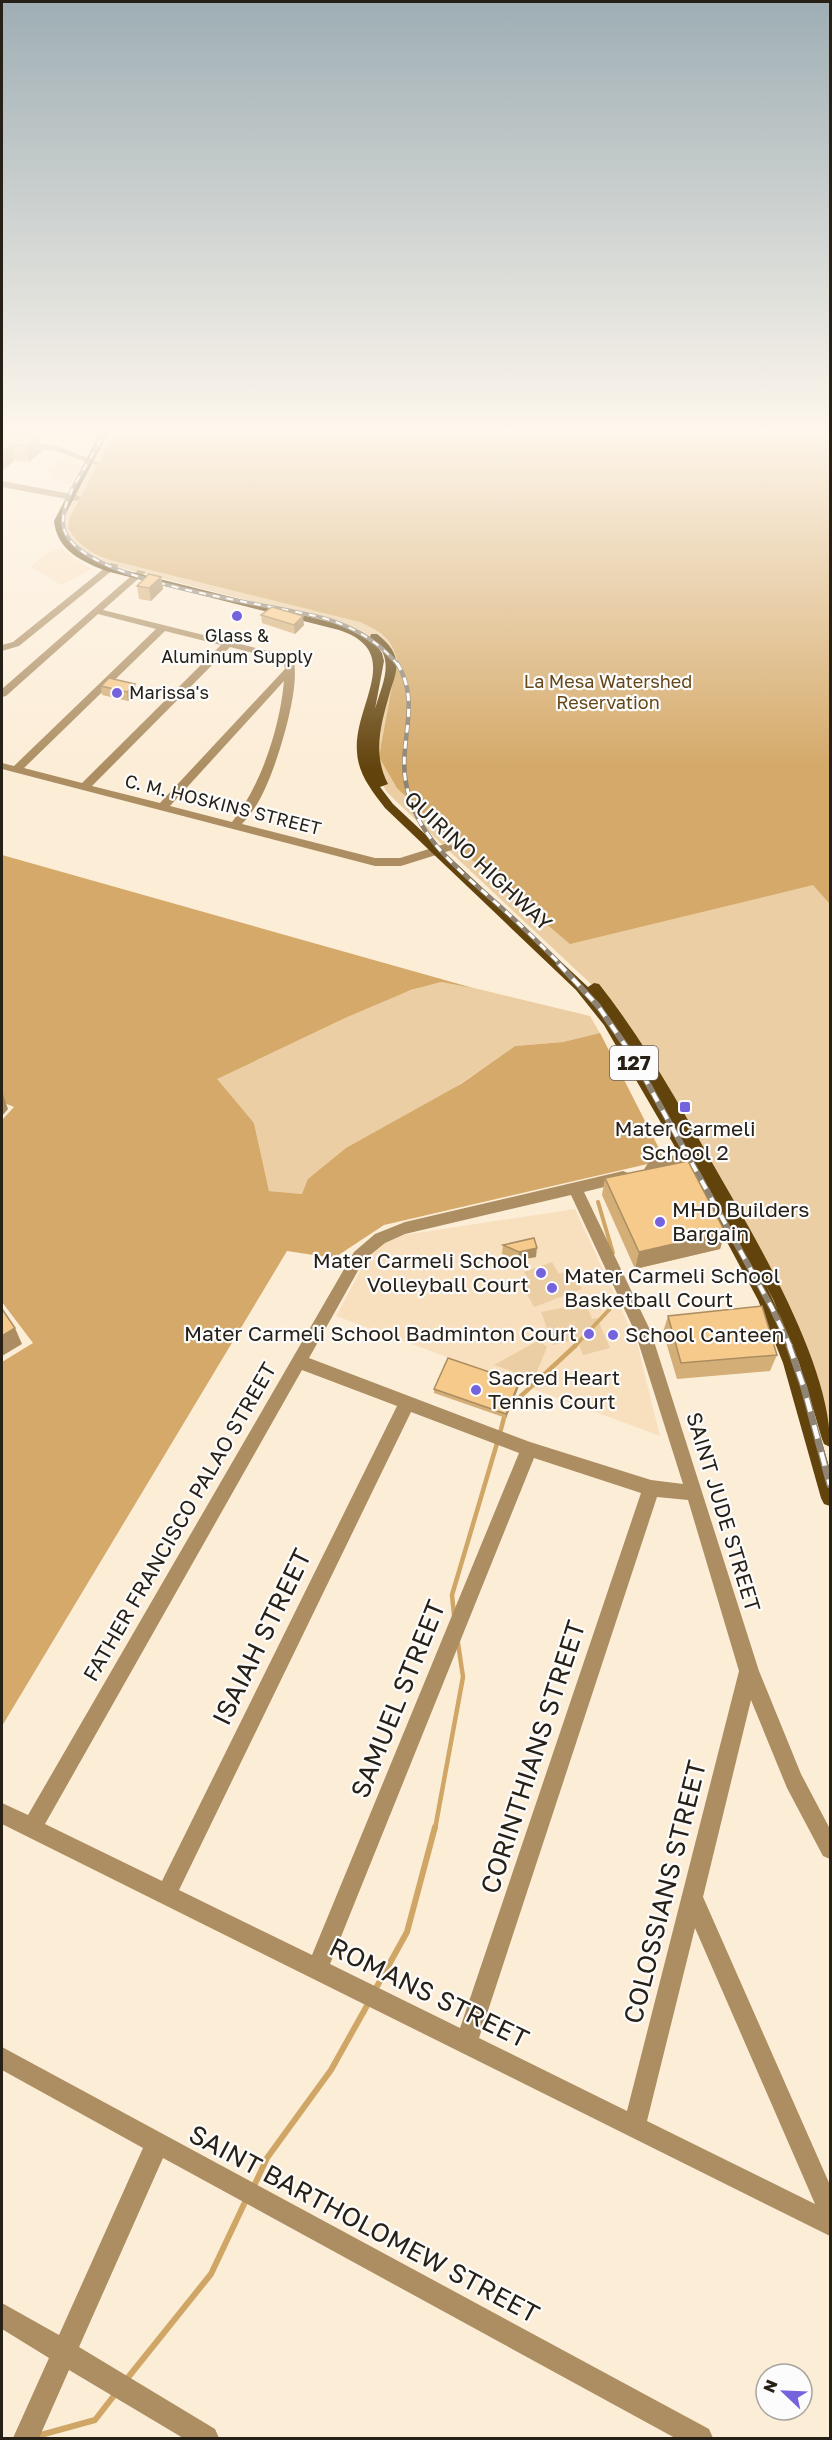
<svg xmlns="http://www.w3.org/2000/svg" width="832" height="2440" font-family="'Golos Text',sans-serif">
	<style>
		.built { fill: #f8e0bf }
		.green { fill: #ebcea3 }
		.forest { fill: #d4a969 }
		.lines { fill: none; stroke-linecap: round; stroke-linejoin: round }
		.stream-far2 { stroke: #d0a666; stroke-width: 4 }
		.stream-far1 { stroke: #d0a666; stroke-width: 4.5 }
		.stream { stroke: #d0a666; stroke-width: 6 }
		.minor { fill: #ac8e62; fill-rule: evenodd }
		.major { fill: #62430c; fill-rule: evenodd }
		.rail-far3-casing { stroke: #8f8474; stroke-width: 4 }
		.rail-far2-casing { stroke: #8f8474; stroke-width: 4.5 }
		.rail-far1-casing { stroke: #8f8474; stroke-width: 6 }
		.rail-casing { stroke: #8f8474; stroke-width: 7 }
		.rail-far3 { stroke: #fcfcfc; stroke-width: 2; stroke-dasharray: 7; stroke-linecap: butt }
		.rail-far2 { stroke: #fcfcfc; stroke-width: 3; stroke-dasharray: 8; stroke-linecap: butt }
		.rail-far1 { stroke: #fcfcfc; stroke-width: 4; stroke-dasharray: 10; stroke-linecap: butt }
		.rail { stroke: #fcfcfc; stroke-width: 4.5; stroke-dasharray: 14; stroke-linecap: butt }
		.wall { fill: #d4ae77 }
		.shaded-wall { fill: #ac8d61 }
		.building { fill: #f6ca8a; stroke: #ac8d61; stroke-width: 1.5 }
		.poi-dot { fill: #7562dd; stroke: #fcfcfc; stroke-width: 2 }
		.labels { text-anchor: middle; stroke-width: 4.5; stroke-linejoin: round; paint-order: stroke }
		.far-poi-label { font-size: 18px; fill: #272016; stroke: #fcfcfc }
		.far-park-label { font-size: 18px; fill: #654717; stroke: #fcfcfc }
		.far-street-label { font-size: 18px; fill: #272016; stroke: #fcfcfc }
		.shield { fill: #fcfcfc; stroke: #67625b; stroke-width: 1.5 }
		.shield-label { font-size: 20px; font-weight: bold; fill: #272016 }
		.street-label { font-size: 21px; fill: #272016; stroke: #fcfcfc }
		.poi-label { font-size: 21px; fill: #272016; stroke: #fcfcfc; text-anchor: start }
		.near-street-label { font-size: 26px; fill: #272016; stroke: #fcfcfc }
	</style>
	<rect width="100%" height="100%" fill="#fcedd7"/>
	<g class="built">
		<polygon points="64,455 78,461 83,466 72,484 51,480 55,474 45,473"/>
		<polygon points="62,548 72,557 92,569 61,585 31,567 46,553"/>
		<polygon points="575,1209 637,1343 660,1436 336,1316 372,1249 390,1237"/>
	</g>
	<g class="green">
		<path d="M110 427H830V1439L807 1361 609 1005 590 983 398 803 386 791 375 769 386 676V654L373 640 351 627 98 562C34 533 73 495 97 452 102 444 108 436 110 427Z"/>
		<path d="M441 982 474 988 590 1016 600 1033 563 1042 515 1046 302 1194 269 1191 254 1123 216 1079C289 1044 362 1001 441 982Z"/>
		<polygon points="552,1262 559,1274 570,1270 582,1289 534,1307 523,1287 531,1284 524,1272"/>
		<polygon points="586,1303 592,1319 597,1318 610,1348 583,1355 571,1324 584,1320 569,1324 575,1340 553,1345 541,1312"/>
		<polygon points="539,1340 547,1347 534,1379 494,1365"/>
	</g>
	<g class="forest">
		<path d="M118 427H830V904L813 885 570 944 485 872 397 788 379 757 397 659C390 636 381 632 360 622L110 560C91 553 78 545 68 528L70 517Z"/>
		<polygon points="2,855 473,988 441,982 411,990 347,1017 217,1079 254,1123 269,1191 302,1194 308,1179 346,1148 461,1084 515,1046 563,1042 600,1033 665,1160 384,1225 334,1258 287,1251 2,1726 2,1362 33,1343 2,1302 2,1120 14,1107 2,1102"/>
	</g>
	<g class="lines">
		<g class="stream-far2">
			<polyline points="598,1202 613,1253"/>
			<polyline points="575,1346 623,1295"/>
		</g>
		<g class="stream-far1">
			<polyline points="508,1408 576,1345"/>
			<polyline points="500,1433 505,1414"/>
			<polyline points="454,1615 452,1595 498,1440"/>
			<polyline points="435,1829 463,1677 458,1643"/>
		</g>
		<g class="stream">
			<polyline points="375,1990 407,1932 435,1827"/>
			<polyline points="254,2186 267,2158 331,2070 369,2002"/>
			<polyline points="126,2380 211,2274 246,2200"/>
			<polyline points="30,2438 95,2420 116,2393"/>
		</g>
		<g class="minor">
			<polygon points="24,427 33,427 19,440 60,447 100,463 96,465 55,451 14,444 2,453 2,447 6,443 2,442 2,438 11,439"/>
			<polygon points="2,481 77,495 81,498 77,501 2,487"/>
			<polygon points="111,563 119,565 19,646 2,651 2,645 13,642"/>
			<path d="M138 570 146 572 103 610 280 654 294 662C300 692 276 769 261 797 256 807 249 816 242 824L375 858H400L448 843 454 847 452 850 401 866H375L2 769V763L14 766 156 629 98 614 6 696 2 697V689ZM165 631 221 645 82 783 24 768ZM230 647 272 658 284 664 285 669 160 803 92 786ZM284 681C280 727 261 786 232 822L170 806Z"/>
			<path d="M702 1150 707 1151 709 1155 707 1159 660 1169C655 1175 653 1177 645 1175L643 1171 650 1160Z"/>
			<path d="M623 1171 628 1173 630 1177 628 1181 584 1192 651 1332 759 1671 801 1774 830 1829V1859L823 1856 787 1788 751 1700 703 1897 830 2185V2236L2 1824V1803L28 1815 354 1252 375 1234 405 1222ZM571 1195 635 1332 683 1484 651 1480 530 1442 309 1358 364 1260 385 1243 405 1234ZM302 1370 397 1406 162 1881 45 1824ZM411 1412 519 1453 312 1955 179 1890ZM534 1458 641 1493 460 2028 330 1964ZM657 1497 688 1500 739 1671 627 2111 479 2038ZM695 1928 815 2204 647 2121Z"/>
			<polygon points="2,2047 709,2429 713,2438 675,2438 163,2158 79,2347 215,2429 219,2438 183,2438 69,2370 39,2438 13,2438 49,2358 2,2329 2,2303 59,2335 143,2148 2,2070"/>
		</g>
		<path class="major" d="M103 427H111L62 521C65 549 89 558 112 567L338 624 360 631 370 637 371 634H377C386 641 394 649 396 660 398 671 393 682 390 692 381 724 372 753 388 784L380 787 393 804 588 987 594 983 599 984C647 1045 684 1113 722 1180 761 1248 832 1369 830 1447L824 1444 822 1439C805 1380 787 1324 758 1270L773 1299 799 1363 830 1470V1506L824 1504 821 1498 783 1363 758 1300 689 1171 604 1025 576 990 385 808C372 791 358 774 357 752 353 705 406 652 339 630L106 571C81 561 57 550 54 521ZM373 640C396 660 382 684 375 709L384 661 382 653Z"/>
		<g class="rail-far3-casing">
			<path id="rail-far3" d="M106 427C96 457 63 491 63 522 63 583 283 604 330 620 357 629 380 643 398 665"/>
		</g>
		<g class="rail-far2-casing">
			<path id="rail-far2" d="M397 663C423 705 396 744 407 788 418 838 458 869 495 902 518 922 539 943 561 965"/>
		</g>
		<g class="rail-far1-casing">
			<polyline id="rail-far1" points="559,964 598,1006 632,1055 772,1308 790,1346"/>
		</g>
		<g class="rail-casing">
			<polyline id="rail" points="789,1345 804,1388 830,1485"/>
		</g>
		<use href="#rail-far3" class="rail-far3"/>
		<use href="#rail-far2" class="rail-far2"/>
		<use href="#rail-far1" class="rail-far1"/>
		<use href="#rail" class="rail"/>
	</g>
	<g class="wall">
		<polygon points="38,435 42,451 29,462 15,460 2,471 2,437"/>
		<polygon points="161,577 163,589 151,601 139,599 137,586"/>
		<polygon points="261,615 304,625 295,634 262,623"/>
		<polygon points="101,686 137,693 128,701 102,695"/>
		<polygon points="605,1178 725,1232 720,1249 635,1269 602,1195"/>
		<polygon points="503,1245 536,1257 518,1260 502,1254"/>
		<polygon points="668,1316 777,1355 770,1371 677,1379 663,1332"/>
		<polygon points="519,1386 506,1418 434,1393 434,1389"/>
	</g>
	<g class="shaded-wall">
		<polygon points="38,435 42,451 29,462 26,446"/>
		<polygon points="11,444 15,460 2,471 2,452"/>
		<polygon points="161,577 163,589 151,601 149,588"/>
		<polygon points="303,616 304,625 295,634 294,625"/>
		<polygon points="135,684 137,693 128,701 127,692"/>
		<polygon points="2,1091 8,1109 2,1116"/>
		<polygon points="725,1232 720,1249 635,1269 639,1252"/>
		<polygon points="537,1248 536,1257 518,1260 519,1252"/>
		<polygon points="15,1328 22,1344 2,1356 2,1336"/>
		<polygon points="519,1382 519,1386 506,1418 506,1414"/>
	</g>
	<g class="building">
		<polygon points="23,432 38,435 26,446 11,444 2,452 2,437"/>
		<polygon points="149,574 161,577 149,588 137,586"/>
		<polygon points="272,607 303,616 294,625 261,615"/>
		<polygon points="109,678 135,684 127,692 101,686"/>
		<polygon points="688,1161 725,1232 639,1252 605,1178"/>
		<polygon points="534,1238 537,1248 519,1252 503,1245"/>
		<polygon points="762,1306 777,1355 681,1363 668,1316"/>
		<polygon points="2,1309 15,1328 2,1336"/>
		<polygon points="448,1358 519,1382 506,1414 434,1389"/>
	</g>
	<linearGradient id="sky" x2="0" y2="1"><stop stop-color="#9eaeb4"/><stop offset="0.56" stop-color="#fef7ed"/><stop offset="1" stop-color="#fef7ed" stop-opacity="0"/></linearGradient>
	<rect width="832" height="769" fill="url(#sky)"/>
	<g class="poi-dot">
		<circle cx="237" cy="616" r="6"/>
		<circle cx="117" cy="693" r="6"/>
		<rect x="679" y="1101" width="12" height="12" rx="3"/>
		<circle cx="660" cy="1222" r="6"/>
		<circle cx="541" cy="1273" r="6"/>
		<circle cx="552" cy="1288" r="6"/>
		<circle cx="589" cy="1334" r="6"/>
		<circle cx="613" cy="1335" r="6"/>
		<circle cx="476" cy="1390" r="6"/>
	</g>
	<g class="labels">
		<g class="far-poi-label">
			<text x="237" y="642">Glass &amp;<tspan x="237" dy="21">Aluminum Supply</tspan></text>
			<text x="129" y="699" text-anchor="start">Marissa's</text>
		</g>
		<g class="far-park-label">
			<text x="608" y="688">La Mesa Watershed<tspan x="608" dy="21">Reservation</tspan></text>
		</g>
		<g class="far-street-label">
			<text transform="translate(223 805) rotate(14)" y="6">C. M. HOSKINS STREET</text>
		</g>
		<rect class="shield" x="610" y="1046" width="48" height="34" rx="4.5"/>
		<g class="shield-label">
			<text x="634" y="1070">127</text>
		</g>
		<g class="street-label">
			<text transform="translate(478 861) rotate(43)" y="7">QUIRINO HIGHWAY</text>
			<text transform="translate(723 1512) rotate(73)" y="7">SAINT JUDE STREET</text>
			<text transform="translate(180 1522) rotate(-60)" y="7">FATHER FRANCISCO PALAO STREET</text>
		</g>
		<g class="poi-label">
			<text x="685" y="1136" text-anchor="middle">Mater Carmeli<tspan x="685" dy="24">School 2</tspan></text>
			<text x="672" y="1217">MHD Builders<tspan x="672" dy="24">Bargain</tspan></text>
			<text x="529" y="1268" text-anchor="end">Mater Carmeli School<tspan x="529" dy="24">Volleyball Court</tspan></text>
			<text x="564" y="1283">Mater Carmeli School<tspan x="564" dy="24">Basketball Court</tspan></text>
			<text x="577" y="1341" text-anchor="end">Mater Carmeli School Badminton Court</text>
			<text x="625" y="1342">School Canteen</text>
			<text x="488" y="1385">Sacred Heart<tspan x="488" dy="24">Tennis Court</tspan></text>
		</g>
		<g class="near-street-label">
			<text transform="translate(262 1637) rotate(-64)" y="9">ISAIAH STREET</text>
			<text transform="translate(398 1699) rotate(-68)" y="9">SAMUEL STREET</text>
			<text transform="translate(533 1757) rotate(-72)" y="9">CORINTHIANS STREET</text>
			<text transform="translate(665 1892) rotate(-76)" y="9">COLOSSIANS STREET</text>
			<text transform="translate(429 1993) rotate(26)" y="9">ROMANS STREET</text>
			<text transform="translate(364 2224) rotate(28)" y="9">SAINT BARTHOLOMEW STREET</text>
		</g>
	</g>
	<rect width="832" height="2440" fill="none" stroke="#272016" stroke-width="6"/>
	<g transform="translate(784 2392) rotate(293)"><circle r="28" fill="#fcfcfc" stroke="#a7a4a0" stroke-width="1.5"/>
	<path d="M0-4.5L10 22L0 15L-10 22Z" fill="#7562dd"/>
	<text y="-9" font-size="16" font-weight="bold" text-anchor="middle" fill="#272016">N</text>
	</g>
</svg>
